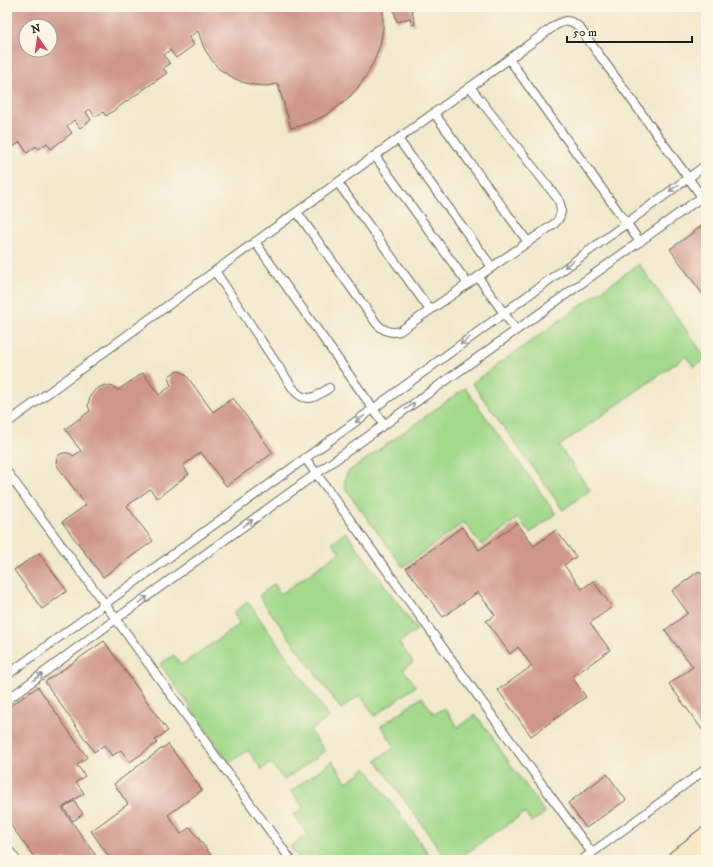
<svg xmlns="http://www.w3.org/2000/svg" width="713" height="867" font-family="'IM FELL DW Pica',serif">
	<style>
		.green { fill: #a2d98b; stroke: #5f7a54 }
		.building { fill: #cf958a; fill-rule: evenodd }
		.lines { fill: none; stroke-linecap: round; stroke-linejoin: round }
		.lane-casing { stroke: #67645a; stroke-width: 10 }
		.secondary-casing { stroke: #67645a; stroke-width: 23 }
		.lane { stroke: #fff; stroke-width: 8 }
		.secondary { stroke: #f8e8c3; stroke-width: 21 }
		.oneway { stroke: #999 }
	</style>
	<rect width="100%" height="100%" fill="#fcf5e5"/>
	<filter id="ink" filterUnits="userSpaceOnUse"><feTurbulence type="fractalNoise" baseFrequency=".025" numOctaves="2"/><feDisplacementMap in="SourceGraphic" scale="8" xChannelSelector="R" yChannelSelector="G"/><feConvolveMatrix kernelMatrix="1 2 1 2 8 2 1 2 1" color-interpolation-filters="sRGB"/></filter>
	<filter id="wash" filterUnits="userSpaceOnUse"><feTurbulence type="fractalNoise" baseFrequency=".012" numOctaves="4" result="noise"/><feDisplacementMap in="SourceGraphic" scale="16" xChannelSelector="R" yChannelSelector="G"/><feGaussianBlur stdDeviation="0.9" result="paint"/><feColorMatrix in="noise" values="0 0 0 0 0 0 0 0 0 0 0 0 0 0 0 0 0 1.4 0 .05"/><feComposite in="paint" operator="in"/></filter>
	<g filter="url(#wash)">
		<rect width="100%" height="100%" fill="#f1e9cc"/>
		<g class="green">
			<polygon points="639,264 706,358 694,367 686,356 559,446 590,490 563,510 472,383"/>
			<path d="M465 388 556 514 530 533 518 518 481 545 464 522 403 567 345 488C344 482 345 477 348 472Z"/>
			<polygon points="346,532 417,630 399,643 413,662 403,669 416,686 375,716 360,695 341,709 259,596 274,584 281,594 340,552 332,542"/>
			<polygon points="248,602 329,717 310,731 325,751 284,780 271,763 262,770 248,750 230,763 160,664 174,655 181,665 240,624 233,613"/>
			<polygon points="422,697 434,714 444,708 458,727 476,715 545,813 532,822 524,813 465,854 470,860 447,860 376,760 395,747 381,726"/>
			<polygon points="332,761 347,782 366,768 433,860 300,860 290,847 308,834 294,815 304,808 291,791"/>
		</g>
		<g id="blocks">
			<g class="building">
				<path d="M7 7H383V28L380 45 374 61 366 76 356 90 344 102 331 112 316 120 300 126 291 128 278 84 267 86 254 85 242 82 230 76 219 69 211 59 204 48 198 31 189 37 194 45 176 58 170 50 164 55 170 64 163 68 167 73 106 116 103 112 95 117 90 109 86 112 91 120 80 128 74 120 67 126 72 133 51 149 47 143 39 149 36 146 27 153 20 142 8 151 7 149ZM26 26H50V50H26Z"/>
				<polygon points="393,7 411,7 415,24 412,25 410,18 397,22"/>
				<polygon points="706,223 706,299 670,249"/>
				<polygon points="177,371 182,372 186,375 213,412 233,398 273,453 226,486 201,452 183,466 189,474 157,498 150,489 127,506 153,541 103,577 62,522 86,505 58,467 56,463 57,458 60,454 64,453 69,453 73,456 81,451 65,429 90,411 88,405 90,396 96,389 105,385 114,387 118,390 143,373 159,395 171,386 169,381 169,376 173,373"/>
				<polygon points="517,523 534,546 556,530 576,557 564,565 582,589 593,581 612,607 590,623 610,650 572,677 586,697 531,736 498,690 532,666 518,647 510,654 486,621 495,615 478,592 443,617 406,568 462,527 479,550"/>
				<polygon points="39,553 67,591 42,609 14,570"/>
				<polygon points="699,571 706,580 706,735 669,684 693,667 665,630 688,613 672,591"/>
				<polygon points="104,641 168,731 155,740 157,743 130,762 121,750 112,756 104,745 94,752 45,682"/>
				<polygon points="38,687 87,757 77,765 85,776 76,782 84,793 62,808 99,860 36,860 7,820 7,708"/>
				<polygon points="168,744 202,790 168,815 181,834 190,827 214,859 107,860 110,858 91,831 128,804 114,784"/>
				<polygon points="607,774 626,800 586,828 568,803"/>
				<polygon points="74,801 83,814 73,821 64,808"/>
			</g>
		</g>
	</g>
	<g filter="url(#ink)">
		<use href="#blocks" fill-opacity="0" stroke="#67645a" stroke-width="1"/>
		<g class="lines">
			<g class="lane-casing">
				<g id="lane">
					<polyline points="509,59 640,242"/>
					<polyline points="434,113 528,242"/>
					<polyline points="398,139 492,267"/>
					<polyline points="375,156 468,284"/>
					<polyline points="338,183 430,310"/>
					<path d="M297 212 377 324C384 331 391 334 400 331L554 224C562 217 563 209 558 199L470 87"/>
					<polyline points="255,242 384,424"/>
					<path d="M215 271 292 387C304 405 315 398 329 388"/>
					<polyline points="478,277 516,330"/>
					<path d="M7 423 215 271 556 25C566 20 570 19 579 27L702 197"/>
					<polyline points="305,458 592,853"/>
					<polyline points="7,472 116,619 291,860"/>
					<polyline points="7,675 373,409 706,165"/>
					<polyline points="7,700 116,619 317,473 706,194"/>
					<polyline points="7,848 16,860"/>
					<polyline points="582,860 706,769"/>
				</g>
			</g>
			<g class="secondary-casing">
				<polyline id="secondary" points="678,860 706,838"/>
			</g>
			<use href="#lane" class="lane"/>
			<use href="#secondary" class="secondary"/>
		</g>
		<defs><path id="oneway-shaft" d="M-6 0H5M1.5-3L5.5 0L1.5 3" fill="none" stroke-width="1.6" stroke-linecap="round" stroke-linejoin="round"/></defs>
		<g class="oneway">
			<use href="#oneway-shaft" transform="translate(674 188) rotate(144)"/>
			<use href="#oneway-shaft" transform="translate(569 264) rotate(144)"/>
			<use href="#oneway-shaft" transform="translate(465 341) rotate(144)"/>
			<use href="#oneway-shaft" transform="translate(410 406) rotate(-36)"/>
			<use href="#oneway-shaft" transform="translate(360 419) rotate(144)"/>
			<use href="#oneway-shaft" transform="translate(248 523) rotate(-36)"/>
			<use href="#oneway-shaft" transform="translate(143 600) rotate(-36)"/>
			<use href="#oneway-shaft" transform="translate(38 677) rotate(-37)"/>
		</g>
	</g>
	<rect width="713" height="867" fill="none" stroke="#fcf5e5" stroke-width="24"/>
	<g transform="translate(38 38) rotate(347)"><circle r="19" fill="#fcf5e5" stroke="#a29e95"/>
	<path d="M0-3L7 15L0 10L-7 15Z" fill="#d1495b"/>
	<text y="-6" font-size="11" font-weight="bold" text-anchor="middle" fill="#1c1c1c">N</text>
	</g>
	<path d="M567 36v6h125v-6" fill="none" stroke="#1c1c1c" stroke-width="2"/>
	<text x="573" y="36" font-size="12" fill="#1c1c1c" stroke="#fcf5e5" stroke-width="3" paint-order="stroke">50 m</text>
</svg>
